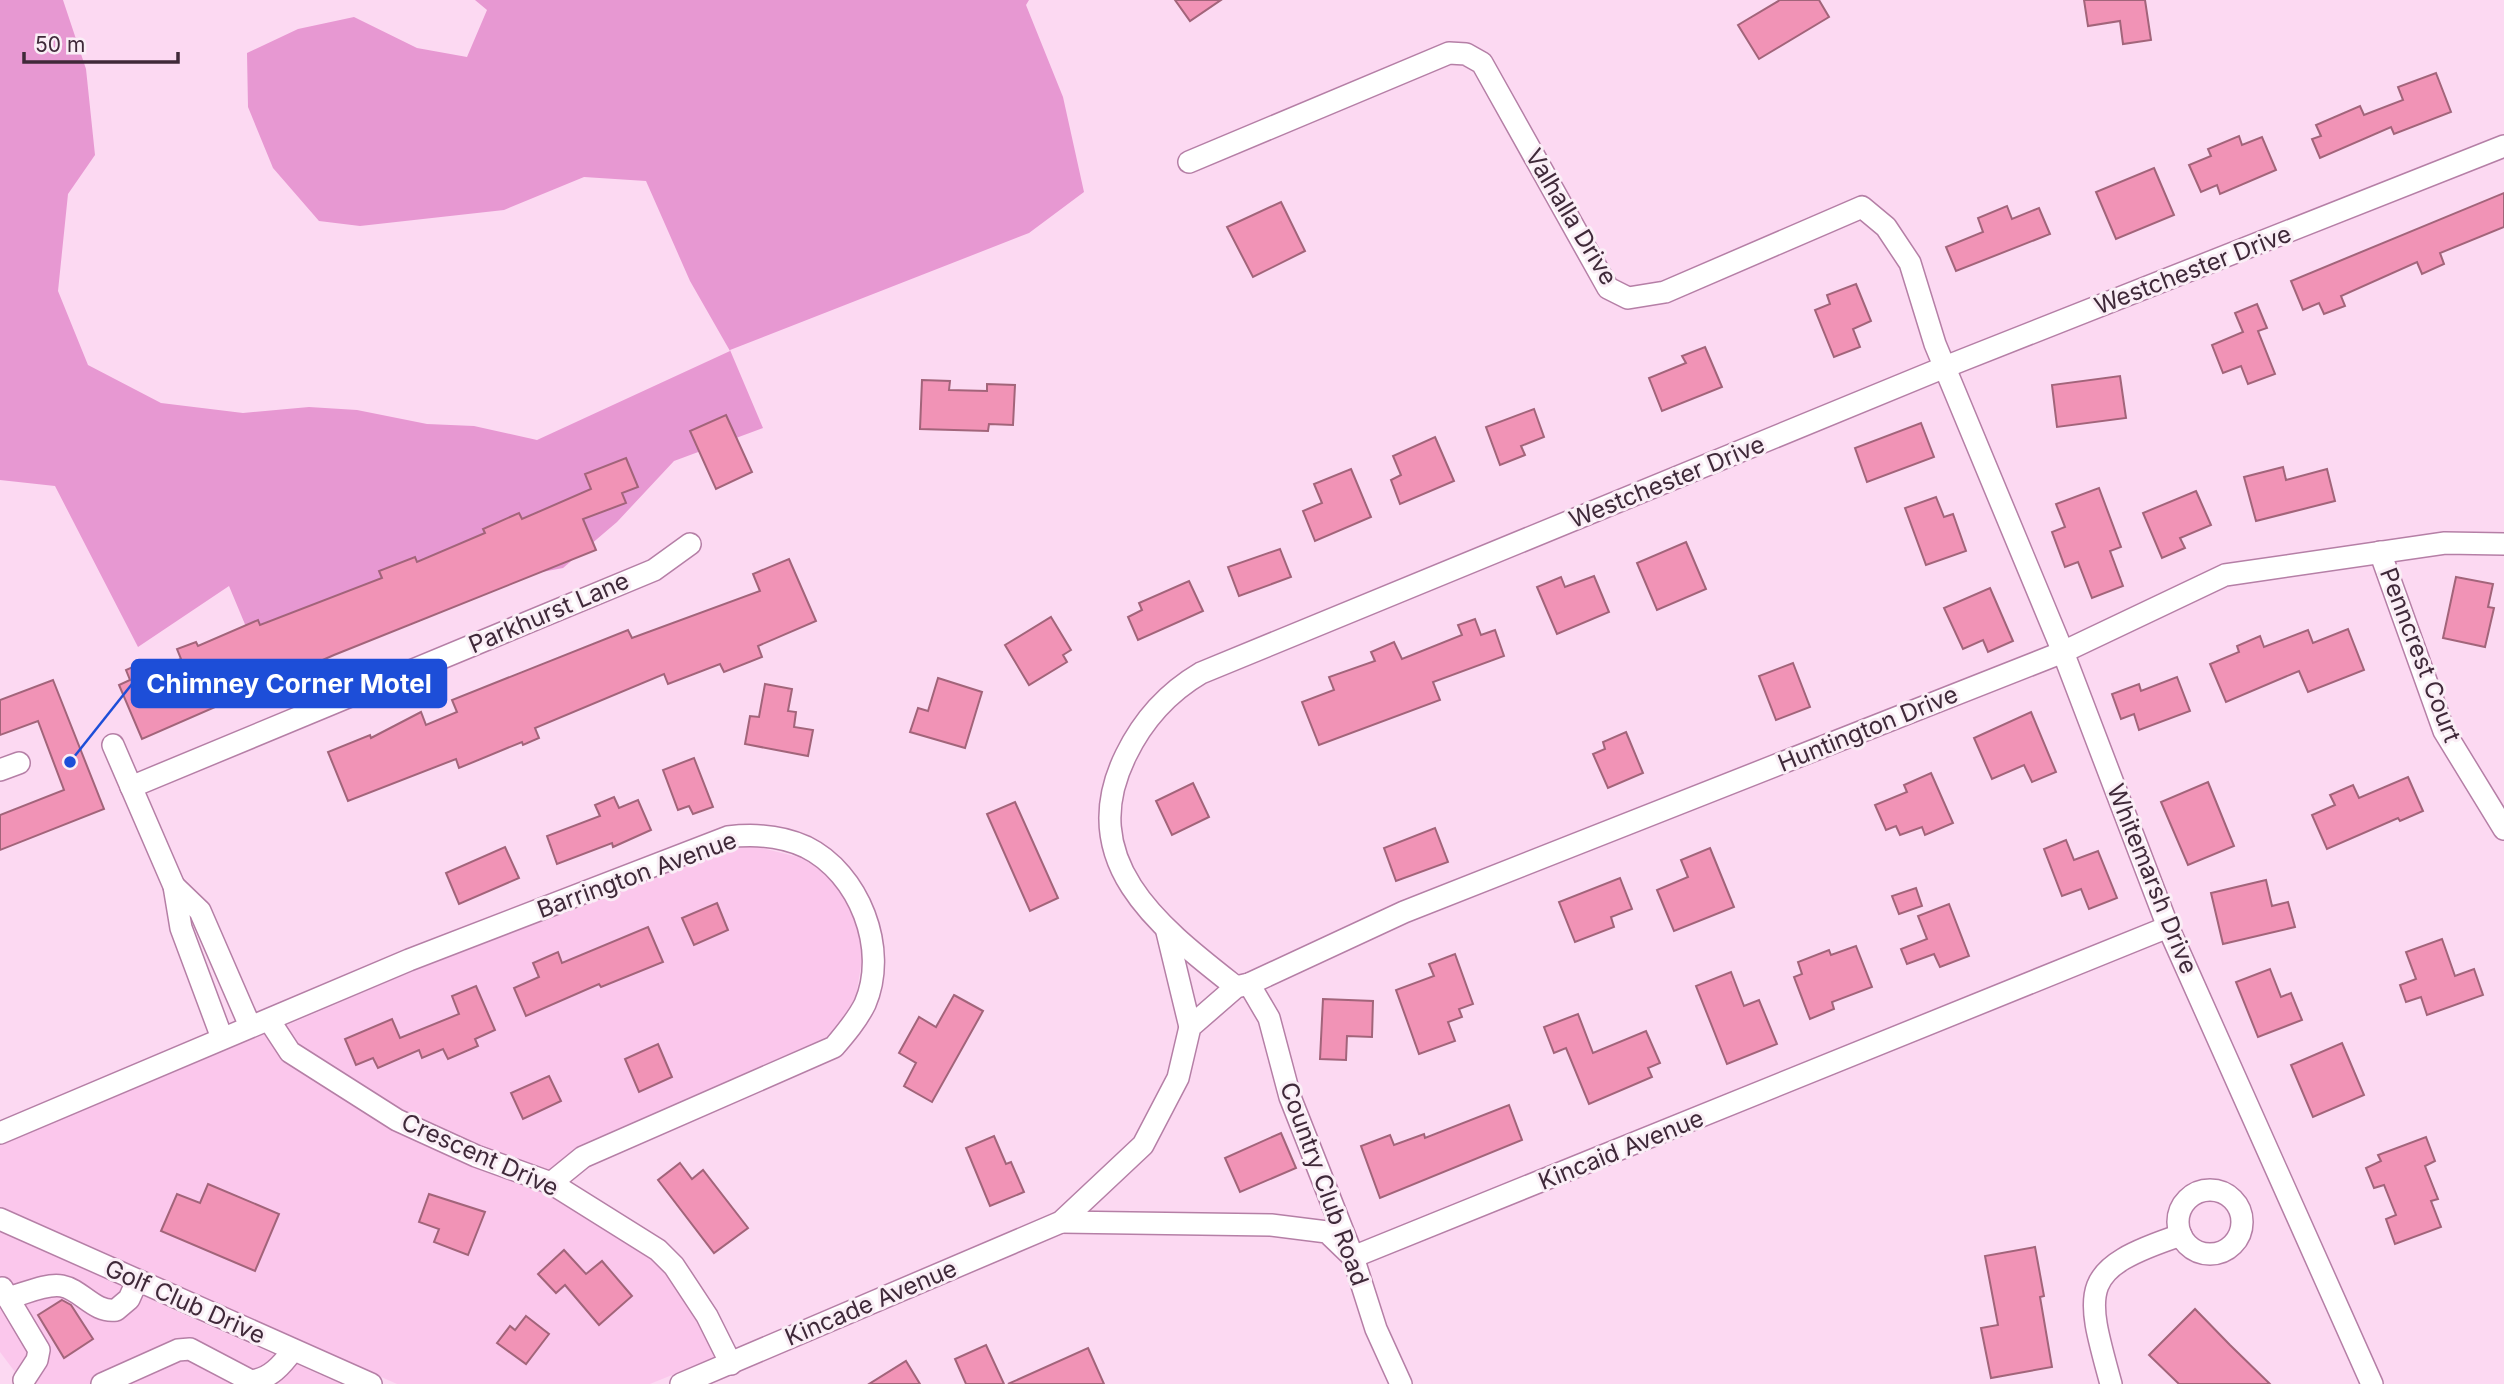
<svg xmlns="http://www.w3.org/2000/svg" width="2504" height="1384" font-family="Inter,sans-serif">
	<style>
		.built { fill: #fbc7ec }
		.forest { fill: #e798d2 }
		.building { fill: #f193b6; stroke: #a2647a; stroke-width: 2 }
		.lines { fill: none; stroke-linecap: round; stroke-linejoin: round }
		.minor-casing { stroke: #b57fa6; stroke-width: 24 }
		.minor { stroke: #fff; stroke-width: 21 }
		.labels { text-anchor: middle; stroke-width: 6; stroke-linejoin: round; paint-order: stroke }
		.street-label { font-size: 24px; fill: #3f2939; stroke: #faeef6 }
		.leader { fill: none; stroke: #1d4ed8; stroke-width: 2.5 }
		.callout-dot { fill: #1d4ed8; stroke: #faeef6; stroke-width: 2.5 }
		.callout { fill: #1d4ed8; stroke: #1d4ed8; stroke-width: 2.5 }
		.callout-label { font-size: 26px; text-anchor: middle; font-weight: bold; fill: #fff }
	</style>
	<rect width="100%" height="100%" fill="#fcd9f2"/>
	<g class="built">
		<polygon points="754,846 802,858 820,870 842,892 858,926 863,954 856,996 844,1017 827,1037 578,1146 549,1170 478,1145 401,1109 297,1043 285,1026 413,971 731,849"/>
		<polygon points="265,1034 285,1062 392,1130 472,1167 545,1193 550,1199 553,1197 652,1259 666,1273 698,1322 716,1357 650,1384 397,1384 0,1207 0,1145"/>
		<polygon points="0,1231 205,1324 341,1384 24,1384 0,1352"/>
	</g>
	<polygon class="forest" points="0,0 63,0 86,69 95,155 68,194 58,291 88,365 161,403 243,413 309,407 357,410 427,424 474,426 537,440 730,351 690,281 646,181 584,177 504,210 360,226 319,221 273,168 248,107 247,53 298,29 354,17 417,48 467,57 487,10 475,0 1029,0 1026,5 1063,97 1084,192 1029,233 730,350 763,428 674,461 617,522 563,568 473,585 264,670 229,586 138,647 55,486 0,480"/>
	<g class="building">
		<polygon points="1175,0 1221,0 1190,21"/>
		<polygon points="1780,0 1819,0 1829,17 1759,59 1738,25"/>
		<polygon points="2084,0 2145,0 2151,40 2123,44 2120,21 2088,26"/>
		<polygon points="2436,73 2451,112 2394,134 2391,127 2320,158 2312,139 2321,136 2316,125 2360,106 2364,115 2403,100 2398,87"/>
		<polygon points="2239,136 2242,145 2262,137 2276,170 2220,194 2217,185 2201,192 2189,165 2211,156 2208,149"/>
		<polygon points="2154,168 2174,215 2116,239 2096,192"/>
		<polygon points="2504,193 2504,227 2440,253 2444,264 2422,274 2417,262 2341,296 2345,306 2324,314 2319,303 2303,310 2291,281"/>
		<polygon points="1281,202 1305,251 1253,277 1227,227"/>
		<polygon points="2007,206 2012,219 2039,208 2050,234 1956,271 1946,247 1983,232 1978,218"/>
		<polygon points="1856,284 1871,321 1853,329 1860,347 1834,357 1815,310 1830,304 1827,295"/>
		<polygon points="2257,304 2267,328 2258,331 2275,374 2248,384 2241,366 2223,373 2212,345 2243,332 2235,313"/>
		<polygon points="1705,347 1722,387 1662,411 1649,378 1686,363 1682,356"/>
		<polygon points="2120,376 2126,418 2057,427 2052,385"/>
		<polygon points="922,380 950,381 949,390 987,391 987,384 1015,385 1013,425 989,424 988,431 920,429"/>
		<polygon points="1534,409 1544,437 1521,446 1525,455 1500,465 1486,427"/>
		<polygon points="726,415 752,472 716,489 690,431"/>
		<polygon points="1921,423 1934,457 1867,482 1855,448"/>
		<polygon points="1435,437 1454,481 1400,504 1391,480 1401,475 1393,456"/>
		<polygon points="626,458 638,487 622,493 626,503 583,519 596,550 334,655 142,739 119,685 130,680 126,670 144,662 148,672 181,659 177,649 196,642 198,646 258,620 260,625 382,578 379,571 415,557 417,562 485,533 483,529 519,513 522,519 591,489 585,474"/>
		<polygon points="2283,467 2286,480 2327,469 2335,501 2256,521 2244,477"/>
		<polygon points="1351,469 1371,517 1315,541 1303,511 1322,503 1314,484"/>
		<polygon points="2099,488 2121,547 2110,551 2123,586 2092,598 2078,562 2065,567 2052,532 2065,527 2056,504"/>
		<polygon points="2196,491 2211,525 2180,538 2185,548 2162,558 2143,513"/>
		<polygon points="1936,497 1944,517 1953,514 1966,551 1926,565 1905,508"/>
		<polygon points="1686,542 1706,589 1657,610 1637,563"/>
		<polygon points="1280,549 1291,577 1239,596 1228,567"/>
		<polygon points="789,559 816,621 758,646 762,657 724,672 720,664 668,684 664,674 535,728 539,738 523,745 522,742 459,768 456,759 348,801 328,752 370,735 371,738 421,712 426,725 457,712 452,700 628,630 632,638 760,591 753,574"/>
		<polygon points="1594,576 1609,612 1557,634 1537,587 1561,577 1565,587"/>
		<polygon points="2456,577 2493,584 2488,607 2494,608 2485,647 2443,638"/>
		<polygon points="1189,581 1203,611 1138,640 1128,617 1142,610 1139,603"/>
		<polygon points="1990,588 2013,641 1988,652 1983,640 1963,649 1944,608"/>
		<polygon points="1051,617 1071,650 1063,655 1067,662 1029,685 1005,645"/>
		<polygon points="1475,619 1481,635 1495,630 1504,656 1433,682 1440,700 1319,745 1302,702 1334,690 1329,677 1375,661 1371,652 1394,642 1402,659 1462,635 1458,625"/>
		<polygon points="2348,629 2364,670 2308,692 2299,671 2226,702 2210,664 2239,652 2237,646 2260,636 2264,647 2308,630 2313,643"/>
		<polygon points="1793,663 1810,707 1776,720 1759,676"/>
		<polygon points="2177,677 2190,711 2139,730 2134,714 2121,719 2112,694 2139,684 2141,691"/>
		<polygon points="938,678 982,692 965,748 910,732 918,708 928,711"/>
		<polygon points="53,680 104,809 0,850 0,815 64,790 38,721 0,735 0,700"/>
		<polygon points="765,684 792,689 788,711 796,712 794,727 813,730 808,756 745,744 750,716 759,717"/>
		<polygon points="2031,712 2056,772 2032,782 2024,765 1992,779 1974,738"/>
		<polygon points="1626,732 1643,773 1608,788 1593,754 1605,749 1603,742"/>
		<polygon points="694,758 713,807 693,814 689,806 678,810 663,770"/>
		<polygon points="1931,773 1953,823 1925,835 1922,827 1900,835 1896,826 1886,830 1875,805 1907,792 1904,785"/>
		<polygon points="2408,777 2423,811 2400,821 2398,818 2327,849 2312,815 2335,805 2330,795 2353,785 2359,798"/>
		<polygon points="2208,782 2234,846 2188,865 2161,802"/>
		<polygon points="1193,783 1209,817 1172,835 1156,801"/>
		<polygon points="614,797 619,808 638,800 651,830 613,847 612,843 557,864 547,836 600,816 595,805"/>
		<polygon points="1015,802 1058,898 1030,911 987,814"/>
		<polygon points="1435,828 1448,862 1396,881 1384,848"/>
		<polygon points="2066,840 2074,860 2098,851 2117,898 2089,909 2081,889 2062,896 2044,849"/>
		<polygon points="505,847 519,878 459,904 446,873"/>
		<polygon points="1710,848 1734,907 1674,931 1657,890 1688,877 1681,860"/>
		<polygon points="1620,878 1632,909 1611,917 1614,927 1575,942 1559,902"/>
		<polygon points="2266,880 2272,906 2288,902 2295,927 2223,944 2211,893"/>
		<polygon points="1916,888 1922,906 1899,914 1892,896"/>
		<polygon points="717,903 728,930 694,945 682,918"/>
		<polygon points="1949,904 1969,956 1940,967 1934,954 1907,964 1901,949 1927,939 1918,916"/>
		<polygon points="648,927 663,962 601,987 599,984 526,1016 514,988 539,977 533,963 558,952 562,963"/>
		<polygon points="2442,939 2455,976 2474,969 2483,995 2427,1015 2421,997 2406,1002 2400,985 2416,979 2406,952"/>
		<polygon points="1856,946 1872,987 1832,1002 1834,1009 1810,1019 1794,977 1802,974 1798,962 1829,950 1831,955"/>
		<polygon points="1455,954 1473,1004 1459,1009 1462,1017 1448,1022 1455,1041 1419,1054 1396,990 1434,976 1429,964"/>
		<polygon points="2270,969 2281,997 2291,993 2302,1020 2258,1037 2236,982"/>
		<polygon points="1731,972 1744,1006 1759,1000 1777,1044 1727,1064 1696,986"/>
		<polygon points="476,986 495,1030 475,1039 478,1046 448,1059 443,1049 422,1058 419,1050 378,1068 373,1058 356,1065 345,1039 392,1019 400,1038 459,1014 452,996"/>
		<polygon points="954,995 983,1011 932,1102 904,1086 916,1063 899,1053 919,1017 936,1027"/>
		<polygon points="1323,999 1373,1001 1372,1037 1347,1036 1346,1060 1320,1059"/>
		<polygon points="1578,1014 1593,1053 1646,1031 1660,1063 1648,1068 1652,1077 1589,1104 1566,1048 1554,1053 1544,1027"/>
		<polygon points="2342,1043 2364,1095 2313,1117 2291,1065"/>
		<polygon points="658,1044 672,1077 639,1092 625,1059"/>
		<polygon points="549,1076 561,1101 523,1119 511,1093"/>
		<polygon points="1509,1105 1522,1140 1380,1198 1361,1146 1390,1135 1394,1145 1424,1134 1425,1138"/>
		<polygon points="1281,1133 1296,1168 1240,1192 1225,1158"/>
		<polygon points="994,1136 1006,1164 1011,1162 1024,1192 990,1206 966,1148"/>
		<polygon points="2426,1137 2435,1161 2425,1166 2438,1199 2431,1201 2441,1227 2395,1244 2386,1219 2396,1215 2384,1185 2374,1188 2366,1168 2381,1161 2378,1155"/>
		<polygon points="680,1163 692,1179 703,1170 748,1228 714,1253 658,1180"/>
		<polygon points="208,1184 279,1214 255,1271 161,1231 177,1194 200,1203"/>
		<polygon points="429,1194 485,1212 468,1255 434,1242 439,1229 419,1222"/>
		<polygon points="2035,1247 2044,1296 2040,1297 2052,1367 1991,1378 1981,1328 1998,1325 1985,1256"/>
		<polygon points="564,1250 586,1274 602,1261 632,1296 599,1325 565,1285 556,1293 538,1274"/>
		<polygon points="62,1300 71,1305 93,1339 64,1358 38,1315"/>
		<polygon points="2195,1309 2230,1345 2270,1384 2179,1384 2149,1355"/>
		<polygon points="526,1316 549,1334 526,1364 497,1343 510,1326 515,1330"/>
		<polygon points="986,1345 1004,1384 966,1384 955,1359"/>
		<polygon points="1088,1348 1104,1384 1008,1384"/>
		<polygon points="906,1361 920,1384 869,1384"/>
	</g>
	<g class="lines">
		<g class="minor-casing">
			<g id="minor">
				<polyline points="1189,162 1449,53 1466,54 1482,63 1608,288 1628,298 1665,292 1862,207 1886,227 1910,263 1935,344 2063,652 2168,927 2372,1384"/>
				<polyline points="2380,552 2444,731 2504,829"/>
				<polyline points="113,745 174,886 181,928 222,1038"/>
				<polyline points="0,770 19,763"/>
				<polyline points="131,787 654,570 690,544"/>
				<polyline points="174,886 200,911 250,1026"/>
				<polyline points="1167,932 1190,1027"/>
				<polyline points="1249,984 1269,1018 1290,1097 1353,1257 1376,1329 1401,1384"/>
				<path d="M1236 987C1161 928 1073 862 1126 755 1143 720 1167 693 1201 673L1945 367 2504 146"/>
				<polyline points="269,1020 290,1052 397,1120 476,1156 551,1183 658,1250 674,1266 707,1316 731,1364"/>
				<path d="M0 1133 409 960 728 837C753 834 782 836 806 847 859 873 889 949 865 1004 857 1020 846 1033 834 1047L583 1157 551 1183"/>
				<circle cx="2210" cy="1222" r="32"/>
				<polyline points="0,1219 371,1384"/>
				<polyline points="1061,1222 1271,1225 1327,1232 1353,1257 2168,927"/>
				<polyline points="2,1288 39,1350 37,1360 24,1380"/>
				<path d="M8 1298C24 1294 46 1283 62 1286 82 1290 94 1313 116 1310L129 1299 137 1281"/>
				<path d="M102 1384 178 1350 190 1349 251 1381C270 1379 282 1365 293 1350"/>
				<polyline points="681,1384 1061,1222 1143,1145 1178,1078 1190,1027 1236,987 1249,984 1404,912 2063,652 2225,575 2445,543 2504,544"/>
				<path d="M2111 1384C2084 1287 2079 1269 2181 1235"/>
			</g>
		</g>
		<use href="#minor" class="minor"/>
	</g>
	<g class="labels">
		<g class="street-label">
			<text transform="translate(1571 217) rotate(59)" y="8">Valhalla Drive</text>
			<text transform="translate(2193 270) rotate(-21)" y="8">Westchester Drive</text>
			<text transform="translate(1667 482) rotate(-22)" y="8">Westchester Drive</text>
			<text transform="translate(549 613) rotate(-23)" y="8">Parkhurst Lane</text>
			<text transform="translate(2420 655) rotate(69)" y="8">Penncrest Court</text>
			<text transform="translate(1868 729) rotate(-22)" y="8">Huntington Drive</text>
			<text transform="translate(637 875) rotate(-20)" y="8">Barrington Avenue</text>
			<text transform="translate(2152 879) rotate(68)" y="8">Whitemarsh Drive</text>
			<text transform="translate(1621 1150) rotate(-22)" y="8">Kincaid Avenue</text>
			<text transform="translate(480 1155) rotate(24)" y="8">Crescent Drive</text>
			<text transform="translate(1324 1184) rotate(70)" y="8">Country Club Road</text>
			<text transform="translate(185 1302) rotate(24)" y="8">Golf Club Drive</text>
			<text transform="translate(871 1303) rotate(-23)" y="8">Kincade Avenue</text>
		</g>
	</g>
	<path class="leader" d="M70 762L132 684"/>
	<circle class="callout-dot" cx="70" cy="762" r="7"/>
	<rect class="callout" x="132" y="660" width="314" height="47" rx="7"/>
	<g class="callout-label">
		<text x="289" y="693">Chimney Corner Motel</text>
	</g>
	<path d="M24 52v10h154v-10" fill="none" stroke="#3f2939" stroke-width="3.5"/>
	<text x="35" y="52" font-size="21" fill="#3f2939" stroke="#faeef6" stroke-width="5" paint-order="stroke">50 m</text>
</svg>
